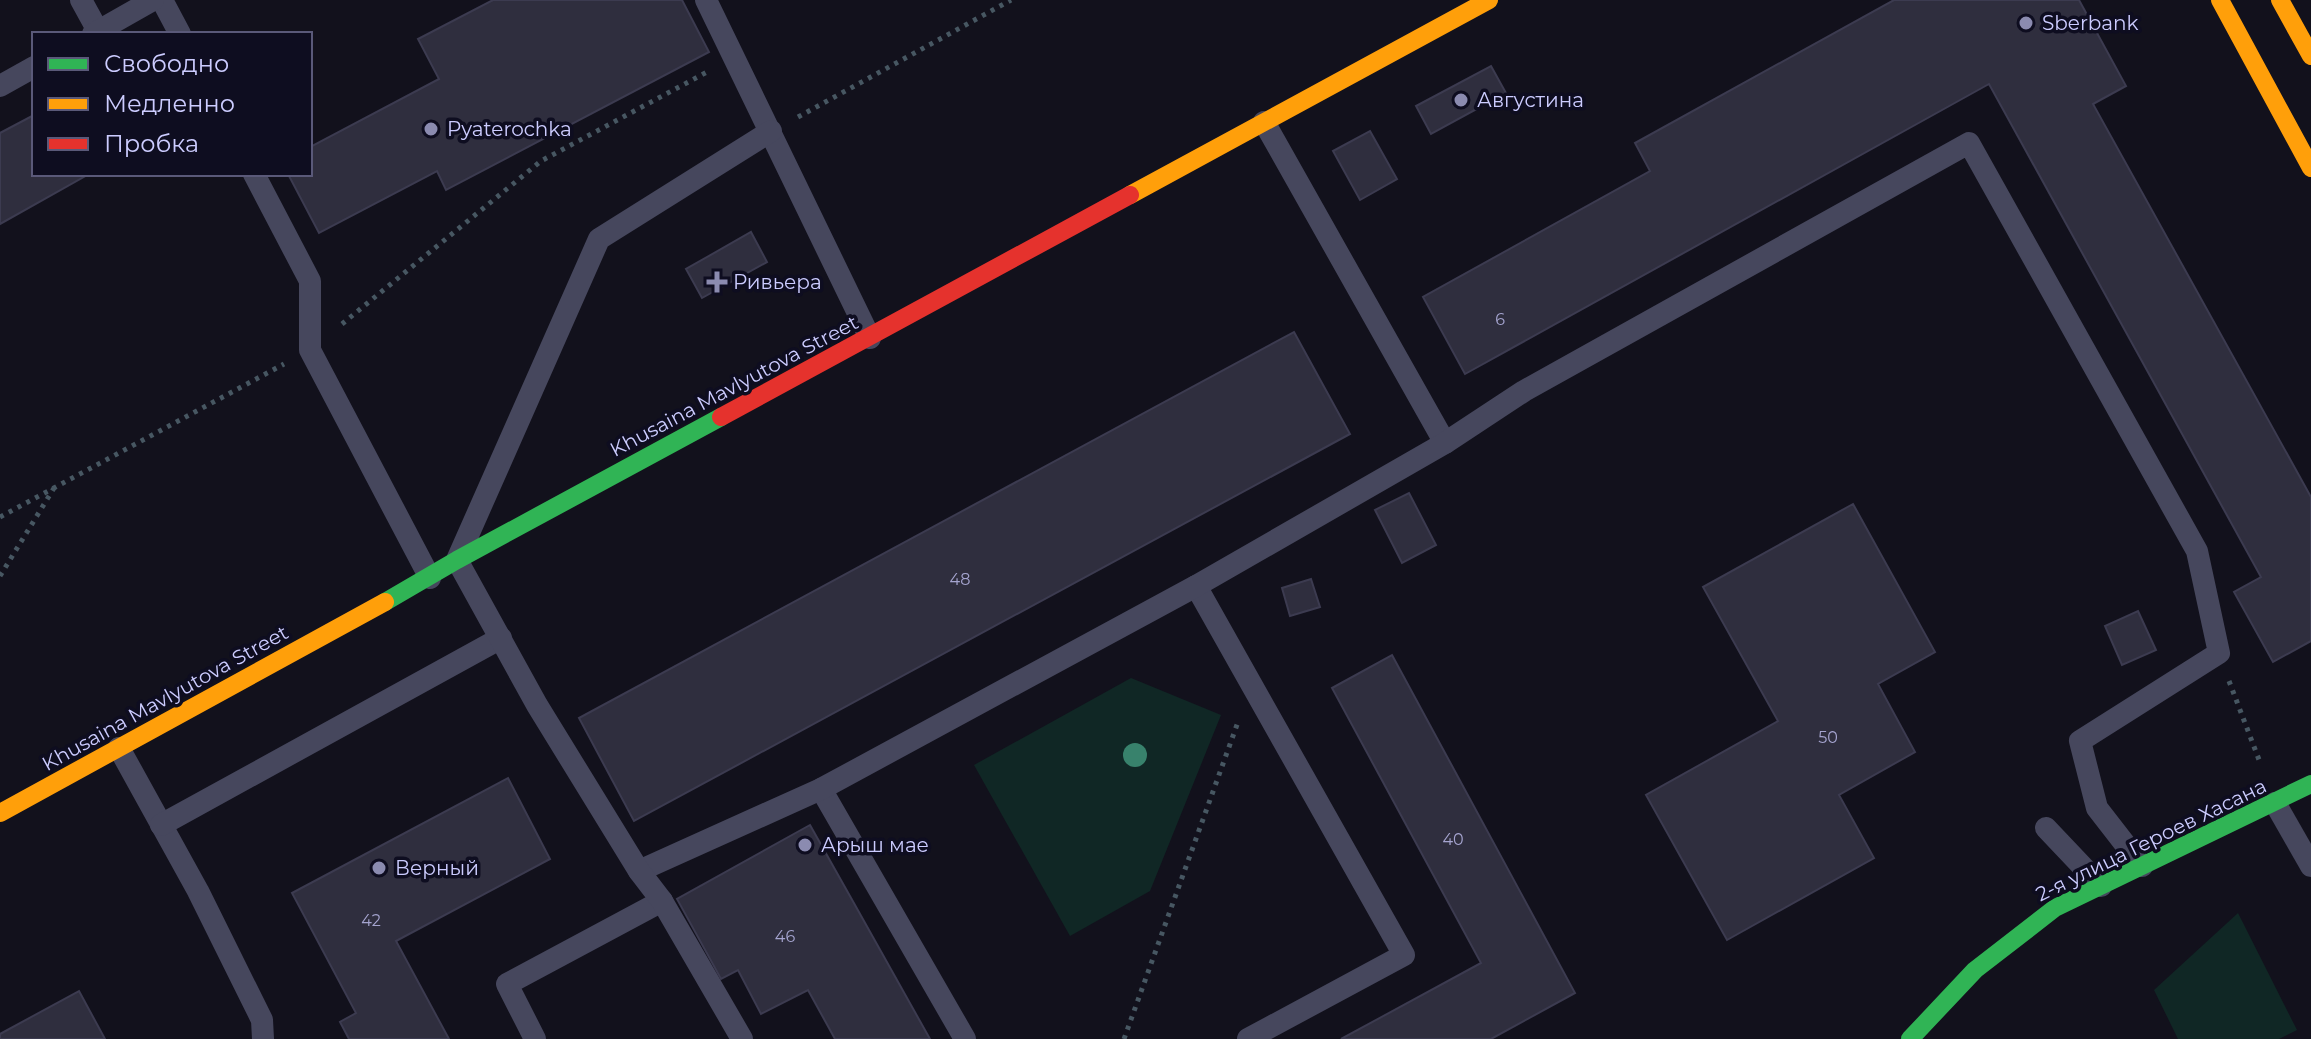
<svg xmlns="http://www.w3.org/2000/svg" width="2311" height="1039" font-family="Montserrat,sans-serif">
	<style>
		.green { fill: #102725 }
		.building { fill: #2f2e3e; stroke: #3c3b50; stroke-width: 2 }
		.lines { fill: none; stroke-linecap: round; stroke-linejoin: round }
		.path { stroke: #475762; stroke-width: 5; stroke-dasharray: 4 6; stroke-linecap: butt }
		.lane { stroke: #46475d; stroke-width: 22 }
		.fast { stroke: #30b455; stroke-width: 18 }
		.slow { stroke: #ff9f0a; stroke-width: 18 }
		.jam { stroke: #e5322d; stroke-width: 18 }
		.tree { fill: #38826c }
		.poi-dot { fill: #8b8bb0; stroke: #0e0d20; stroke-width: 3 }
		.labels { text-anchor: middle; stroke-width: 7; stroke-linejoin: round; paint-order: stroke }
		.number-label { font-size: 16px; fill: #a5a4cf }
		.poi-label { font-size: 20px; fill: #ccf; stroke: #0e0d20; text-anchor: start }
		.street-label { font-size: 20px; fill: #ccf; stroke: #0e0d20 }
	</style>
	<rect width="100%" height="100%" fill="#12111c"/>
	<g class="green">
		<polygon points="1131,678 1221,715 1150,891 1070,936 974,765"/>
		<polygon points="2238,913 2297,1030 2279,1039 2178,1039 2154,990"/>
	</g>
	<g class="building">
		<polygon points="493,0 682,0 709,52 446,190 437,171 319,233 288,174 310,174 310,147 439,79 418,39"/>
		<polygon points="1894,0 2079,0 2126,86 2093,104 2311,497 2311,641 2273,662 2234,592 2261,577 1989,84 1465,374 1423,297 1650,171 1635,143"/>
		<polygon points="1491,66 1506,93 1431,134 1416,106"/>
		<polygon points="34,115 34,174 89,174 0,224 0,133"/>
		<polygon points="1370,131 1397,179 1360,200 1333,151"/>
		<polygon points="751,232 767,262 702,298 686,269"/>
		<polygon points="1294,332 1350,434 634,821 579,718"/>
		<polygon points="1409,493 1436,545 1402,563 1375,510"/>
		<polygon points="1853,504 1935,652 1878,684 1915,752 1839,795 1874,858 1727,940 1646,795 1778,721 1703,587"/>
		<polygon points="1311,579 1320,607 1290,616 1282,588"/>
		<polygon points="2138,611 2156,650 2122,665 2105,626"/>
		<polygon points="1392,655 1575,993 1491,1039 1341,1039 1481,963 1332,688"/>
		<polygon points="508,778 550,859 396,941 449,1039 349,1039 340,1022 356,1013 292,893"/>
		<polygon points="810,825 855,905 930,1039 835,1039 808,990 761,1014 738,970 721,979 677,899"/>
		<polygon points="79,991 105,1039 0,1039 0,1034"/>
	</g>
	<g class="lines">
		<g class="path">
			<polyline points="798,117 1011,0"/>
			<polyline points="342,324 541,161 707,72"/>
			<polyline points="0,517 284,364"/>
			<polyline points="0,576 54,488"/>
			<polyline points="2229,681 2261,765"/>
			<polyline points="1124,1039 1238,722"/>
		</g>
		<g class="lane">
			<polyline points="81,0 98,31"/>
			<polyline points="162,0 180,34"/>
			<polyline points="706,0 870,338"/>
			<polyline points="93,34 153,0"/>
			<polyline points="0,86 34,67"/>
			<polyline points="1264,122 1445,443"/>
			<polyline points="254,174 310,281 310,350 430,578"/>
			<polyline points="1196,586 1404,955 1248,1039"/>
			<polyline points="119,748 198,891 262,1020 263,1039"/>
			<polyline points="821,789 965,1039"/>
			<polyline points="2275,803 2311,866"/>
			<polyline points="161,825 501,638"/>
			<polyline points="2046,828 2101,886"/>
			<polyline points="639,871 821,789 1196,586 1445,443 1524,391 1969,143 2197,551 2219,653 2080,741 2097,808 2142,866"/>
			<polyline points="535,1039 507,984 662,901"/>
			<polyline points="742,1039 662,901 639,871 537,705 457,560 599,239 771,131"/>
		</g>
		<g class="fast">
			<polyline points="385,602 457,560 721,417"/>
			<polyline points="1910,1039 1975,970 2055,908 2311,784"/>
		</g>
		<g class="slow">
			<polyline points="2220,0 2311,168"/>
			<polyline points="2280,0 2311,56"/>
			<polyline points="1130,195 1489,0"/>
			<polyline points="0,813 385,602"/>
		</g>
		<polyline class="jam" points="721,417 1130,195"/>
	</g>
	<circle class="tree" cx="1135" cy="755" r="12"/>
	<g class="poi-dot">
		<circle cx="2026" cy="23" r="8"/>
		<circle cx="1461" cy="100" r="8"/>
		<circle cx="431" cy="129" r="8"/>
		<path d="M713 270h8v8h8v8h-8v8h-8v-8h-8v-8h8z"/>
		<circle cx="805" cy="845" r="8"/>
		<circle cx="379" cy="868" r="8"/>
	</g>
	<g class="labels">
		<g class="number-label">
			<text x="1500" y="325">6</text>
			<text x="960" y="585">48</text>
			<text x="1828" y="743">50</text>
			<text x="1453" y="845">40</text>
			<text x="371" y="926">42</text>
			<text x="785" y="942">46</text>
		</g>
		<g class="poi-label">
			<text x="2042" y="30">Sberbank</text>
			<text x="1477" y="107">Августина</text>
			<text x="447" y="136">Pyaterochka</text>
			<text x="733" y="289">Ривьера</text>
			<text x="821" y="852">Арыш мае</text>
			<text x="395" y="875">Верный</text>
		</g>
		<g class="street-label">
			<text transform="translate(734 386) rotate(-28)" y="7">Khusaina Mavlyutova Street</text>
			<text transform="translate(165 698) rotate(-29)" y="7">Khusaina Mavlyutova Street</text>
			<text transform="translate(2151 840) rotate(-26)" y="7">2-я улица Героев Хасана</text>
		</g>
	</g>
	<rect x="32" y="32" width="280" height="144" fill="#0e0d20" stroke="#5a5979" stroke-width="2"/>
	<rect x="48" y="58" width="40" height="12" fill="#30b455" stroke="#5a5979" stroke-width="2"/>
	<text x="104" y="72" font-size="24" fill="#ccccff">Свободно</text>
	<rect x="48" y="98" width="40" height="12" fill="#ff9f0a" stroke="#5a5979" stroke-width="2"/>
	<text x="104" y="112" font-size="24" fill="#ccccff">Медленно</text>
	<rect x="48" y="138" width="40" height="12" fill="#e5322d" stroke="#5a5979" stroke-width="2"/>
	<text x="104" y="152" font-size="24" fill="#ccccff">Пробка</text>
</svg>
